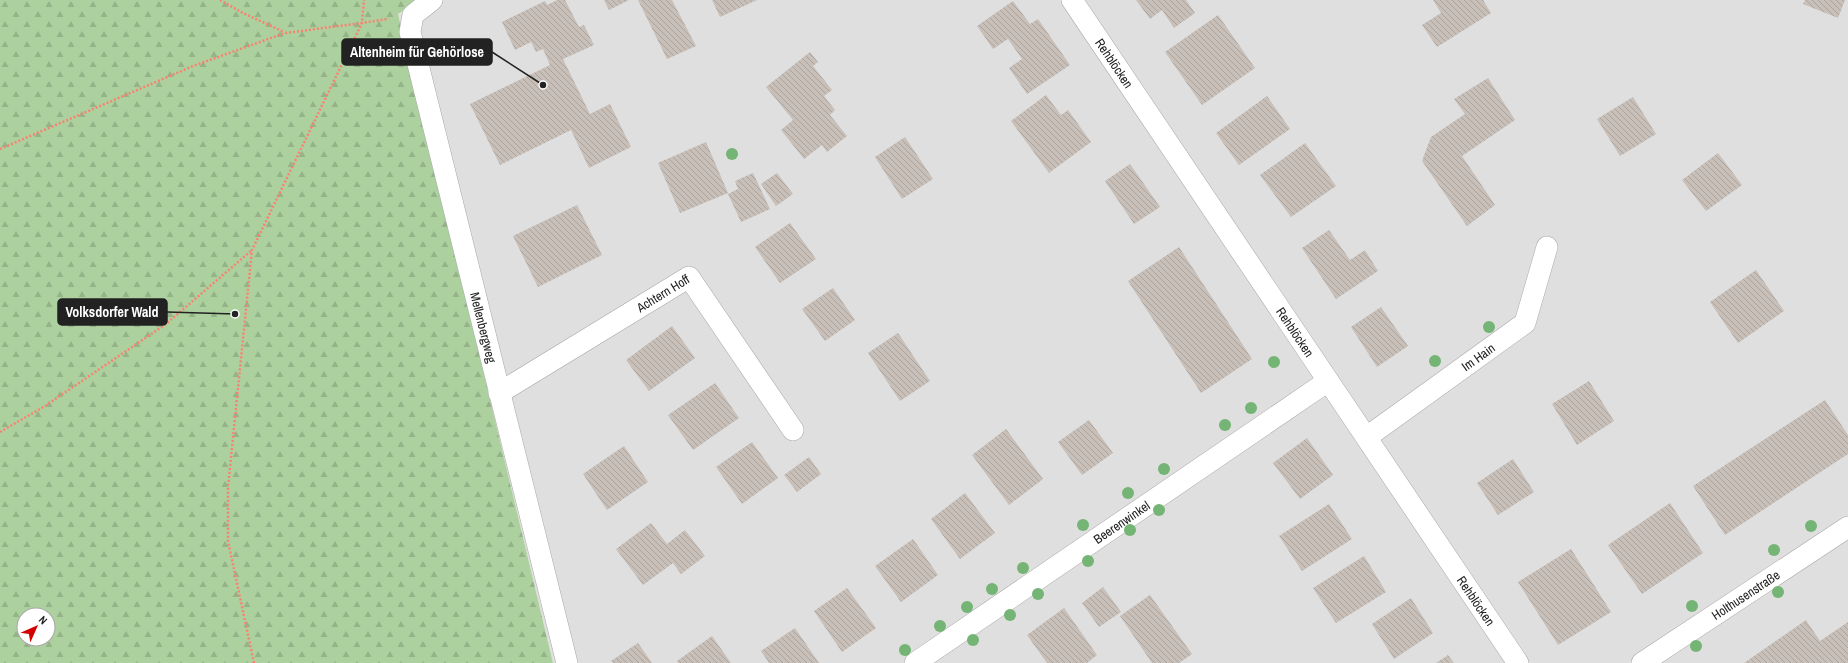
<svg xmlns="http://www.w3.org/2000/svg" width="1848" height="663" font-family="'Archivo Narrow',sans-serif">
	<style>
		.residential { fill: #e0dfdf }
		.forest { fill: url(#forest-firs); fill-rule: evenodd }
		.building { fill: url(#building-back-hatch) }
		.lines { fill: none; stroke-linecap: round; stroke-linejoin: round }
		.street-casing { stroke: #a9a9a9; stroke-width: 22 }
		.path { stroke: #fa8072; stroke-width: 2.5; stroke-dasharray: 2 2; stroke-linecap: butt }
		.street { stroke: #fff; stroke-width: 21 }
		.tree { fill: #74b475 }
		.labels { text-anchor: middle; stroke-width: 4; stroke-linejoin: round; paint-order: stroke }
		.street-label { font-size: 13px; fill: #222; stroke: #fff }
		.leader { fill: none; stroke: #222; stroke-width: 1.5 }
		.callout-dot { fill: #222; stroke: #fff; stroke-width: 1.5 }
		.callout { fill: #222; stroke: #222; stroke-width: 1.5 }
		.callout-label { font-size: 14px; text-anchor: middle; font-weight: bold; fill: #fff }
	</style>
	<defs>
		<pattern id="forest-firs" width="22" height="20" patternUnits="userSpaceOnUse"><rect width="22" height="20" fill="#add19e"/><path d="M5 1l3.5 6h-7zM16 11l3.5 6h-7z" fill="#95b388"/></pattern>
		<pattern id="building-back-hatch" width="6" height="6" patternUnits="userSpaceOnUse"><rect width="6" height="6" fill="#c7bfb8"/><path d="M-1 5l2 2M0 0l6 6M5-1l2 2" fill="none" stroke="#aba49e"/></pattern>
	</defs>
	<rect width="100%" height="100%" fill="#f2efe9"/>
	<polygon class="residential" points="435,0 1848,0 1848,663 553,663 398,14"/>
	<path class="forest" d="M0 0H423L398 14 553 663H0ZM24 615H48V639H24Z"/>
	<g class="building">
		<polygon points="557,0 565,0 579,27 584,25 594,45 563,59 590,114 610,104 631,147 589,168 571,130 500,165 470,104 550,65 543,49 536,52 531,42 515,50 502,22 545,1 547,5"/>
		<polygon points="604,0 629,0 609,10"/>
		<polygon points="638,0 672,0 696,46 667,59"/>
		<polygon points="712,0 757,0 720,17"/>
		<polygon points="1136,0 1186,0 1195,13 1174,28 1162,10 1150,19"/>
		<polygon points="1433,0 1483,0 1491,13 1437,47 1422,25 1441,13"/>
		<polygon points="1805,0 1845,0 1838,18 1803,4"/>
		<polygon points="1013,1 1030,24 1038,19 1070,65 1027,94 1009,68 1022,59 1008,39 993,49 977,26"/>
		<polygon points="1218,15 1255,68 1202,105 1165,52"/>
		<polygon points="810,52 818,62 813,66 832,90 824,96 835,110 830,115 847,136 827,152 822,145 804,159 781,130 793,120 766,87"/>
		<polygon points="1488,78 1515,120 1462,156 1495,205 1467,226 1422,161 1431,137 1465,114 1454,99"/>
		<polygon points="1046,95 1061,115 1068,110 1091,142 1049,173 1011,121"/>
		<polygon points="1267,96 1290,129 1239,165 1216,133"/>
		<polygon points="1633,97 1656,134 1620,156 1597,119"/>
		<polygon points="905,137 933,179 902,199 875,157"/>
		<polygon points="706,142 728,193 680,213 658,163"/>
		<polygon points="1305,143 1336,186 1291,217 1260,175"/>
		<polygon points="1718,153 1742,185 1706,211 1682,180"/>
		<polygon points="1130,164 1160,207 1134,224 1105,181"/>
		<polygon points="753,173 770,209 741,222 728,194 738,189 735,181"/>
		<polygon points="777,173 793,194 776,206 761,184"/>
		<polygon points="577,205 602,255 538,287 513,236"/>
		<polygon points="790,223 816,259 780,283 755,247"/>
		<polygon points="1329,230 1350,260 1365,250 1378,271 1336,299 1302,248"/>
		<polygon points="1179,247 1252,359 1201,393 1128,281"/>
		<polygon points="1756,270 1784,311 1738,343 1710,302"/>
		<polygon points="833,288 855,320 825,341 802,309"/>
		<polygon points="1381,307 1408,346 1377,367 1351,327"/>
		<polygon points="672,326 695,358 649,391 626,360"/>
		<polygon points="898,333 930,381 900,401 868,353"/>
		<polygon points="1589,381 1614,421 1577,445 1552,404"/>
		<polygon points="715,383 739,418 693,450 668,415"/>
		<polygon points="1825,400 1848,435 1848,454 1725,535 1693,486"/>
		<polygon points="1089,420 1113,453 1082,475 1058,442"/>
		<polygon points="1006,429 1043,479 1009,505 972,455"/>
		<polygon points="1307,438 1333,475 1300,499 1273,463"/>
		<polygon points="752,442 778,478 742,504 716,467"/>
		<polygon points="624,446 648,482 607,510 583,474"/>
		<polygon points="809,457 821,474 797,492 784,475"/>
		<polygon points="1513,459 1534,492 1498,515 1477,483"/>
		<polygon points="965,493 995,533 960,559 931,519"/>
		<polygon points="1670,503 1703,553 1642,594 1608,545"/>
		<polygon points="1329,504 1352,539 1302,571 1279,536"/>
		<polygon points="651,523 667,544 685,530 705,556 681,574 673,563 643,585 616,549"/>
		<polygon points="913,539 938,575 901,602 875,566"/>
		<polygon points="1571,549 1611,612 1558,645 1518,582"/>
		<polygon points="1364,556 1386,592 1336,623 1313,588"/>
		<polygon points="1103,587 1121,612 1099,627 1082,603"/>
		<polygon points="847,588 876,628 842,652 814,611"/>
		<polygon points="1150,595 1192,654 1179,663 1152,663 1120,616"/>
		<polygon points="1411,598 1433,633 1394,659 1372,624"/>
		<polygon points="1064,608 1097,655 1087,663 1047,663 1027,635"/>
		<polygon points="1806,620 1820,641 1848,622 1848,663 1744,663"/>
		<polygon points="795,628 819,663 769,663 761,651"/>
		<polygon points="712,636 731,663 678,663 677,661"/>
		<polygon points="638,643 652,663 613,663 611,661"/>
		<polygon points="1448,655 1454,663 1436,663"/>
	</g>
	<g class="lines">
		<g class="street-casing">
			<g id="street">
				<path id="s1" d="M432 0 413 15 410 32 567 663"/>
				<path id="s2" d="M1072 0 1518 663"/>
				<path id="s3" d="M499 393 689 277 793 430"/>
				<path id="s4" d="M1367 437 1525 323 1547 247"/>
				<path id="s5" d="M915 663 1328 381"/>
				<path id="s6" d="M1642 663 1848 527"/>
			</g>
		</g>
		<g class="path">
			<polyline points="220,0 243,13 284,32"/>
			<polyline points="0,149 193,66 285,33 362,23 364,0"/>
			<polyline points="0,432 45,406 166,324 252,250"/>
			<polyline points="254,663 228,541 228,487 252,250 362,23 387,19"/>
		</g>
		<use href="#street" class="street"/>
	</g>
	<g class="tree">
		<circle cx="732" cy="154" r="6"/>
		<circle cx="1489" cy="327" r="6"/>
		<circle cx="1435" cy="361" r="6"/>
		<circle cx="1274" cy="362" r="6"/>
		<circle cx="1251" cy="408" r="6"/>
		<circle cx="1225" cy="425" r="6"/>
		<circle cx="1164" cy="469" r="6"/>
		<circle cx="1128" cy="493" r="6"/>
		<circle cx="1159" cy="510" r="6"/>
		<circle cx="1083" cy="525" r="6"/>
		<circle cx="1811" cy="526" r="6"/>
		<circle cx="1130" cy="530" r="6"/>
		<circle cx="1774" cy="550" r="6"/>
		<circle cx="1088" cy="561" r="6"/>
		<circle cx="1023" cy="568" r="6"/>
		<circle cx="992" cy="589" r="6"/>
		<circle cx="1778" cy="592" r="6"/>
		<circle cx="1038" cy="594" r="6"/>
		<circle cx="1692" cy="606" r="6"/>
		<circle cx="967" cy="607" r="6"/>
		<circle cx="1010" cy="615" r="6"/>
		<circle cx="940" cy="626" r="6"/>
		<circle cx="973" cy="640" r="6"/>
		<circle cx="1696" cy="646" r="6"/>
		<circle cx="905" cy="650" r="6"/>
	</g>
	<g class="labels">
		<g class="street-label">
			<text dy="5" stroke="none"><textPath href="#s2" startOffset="76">Rehblöcken</textPath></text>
			<text dy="5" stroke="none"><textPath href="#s3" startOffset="192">Achtern Hoff</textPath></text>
			<text dy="5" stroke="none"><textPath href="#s1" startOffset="346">Mellenbergweg</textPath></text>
			<text dy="5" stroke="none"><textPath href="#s2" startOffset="400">Rehblöcken</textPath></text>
			<text dy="5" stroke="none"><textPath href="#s4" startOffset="137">Im Hain</textPath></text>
			<text dy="5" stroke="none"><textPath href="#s5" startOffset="250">Beerenwinkel</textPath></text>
			<text dy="5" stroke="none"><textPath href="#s6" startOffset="124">Holthusenstraße</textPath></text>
			<text dy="5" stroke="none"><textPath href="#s2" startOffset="724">Rehblöcken</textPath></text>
		</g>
	</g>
	<path class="leader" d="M543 85L492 52M235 314L167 312"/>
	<g class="callout-dot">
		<circle cx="543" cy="85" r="4"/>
		<circle cx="235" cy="314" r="4"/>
	</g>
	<g class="callout">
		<rect x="342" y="39" width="150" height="26" rx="4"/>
		<rect x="58" y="299" width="109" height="26" rx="4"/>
	</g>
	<g class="callout-label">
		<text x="417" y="57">Altenheim für Gehörlose</text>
		<text x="112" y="317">Volksdorfer Wald</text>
	</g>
	<g transform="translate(36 627) rotate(45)"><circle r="19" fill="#ffffff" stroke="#a7a7a7"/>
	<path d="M0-3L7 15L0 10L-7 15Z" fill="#d40000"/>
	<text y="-6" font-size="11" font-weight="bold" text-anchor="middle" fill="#222222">N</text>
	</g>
</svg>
